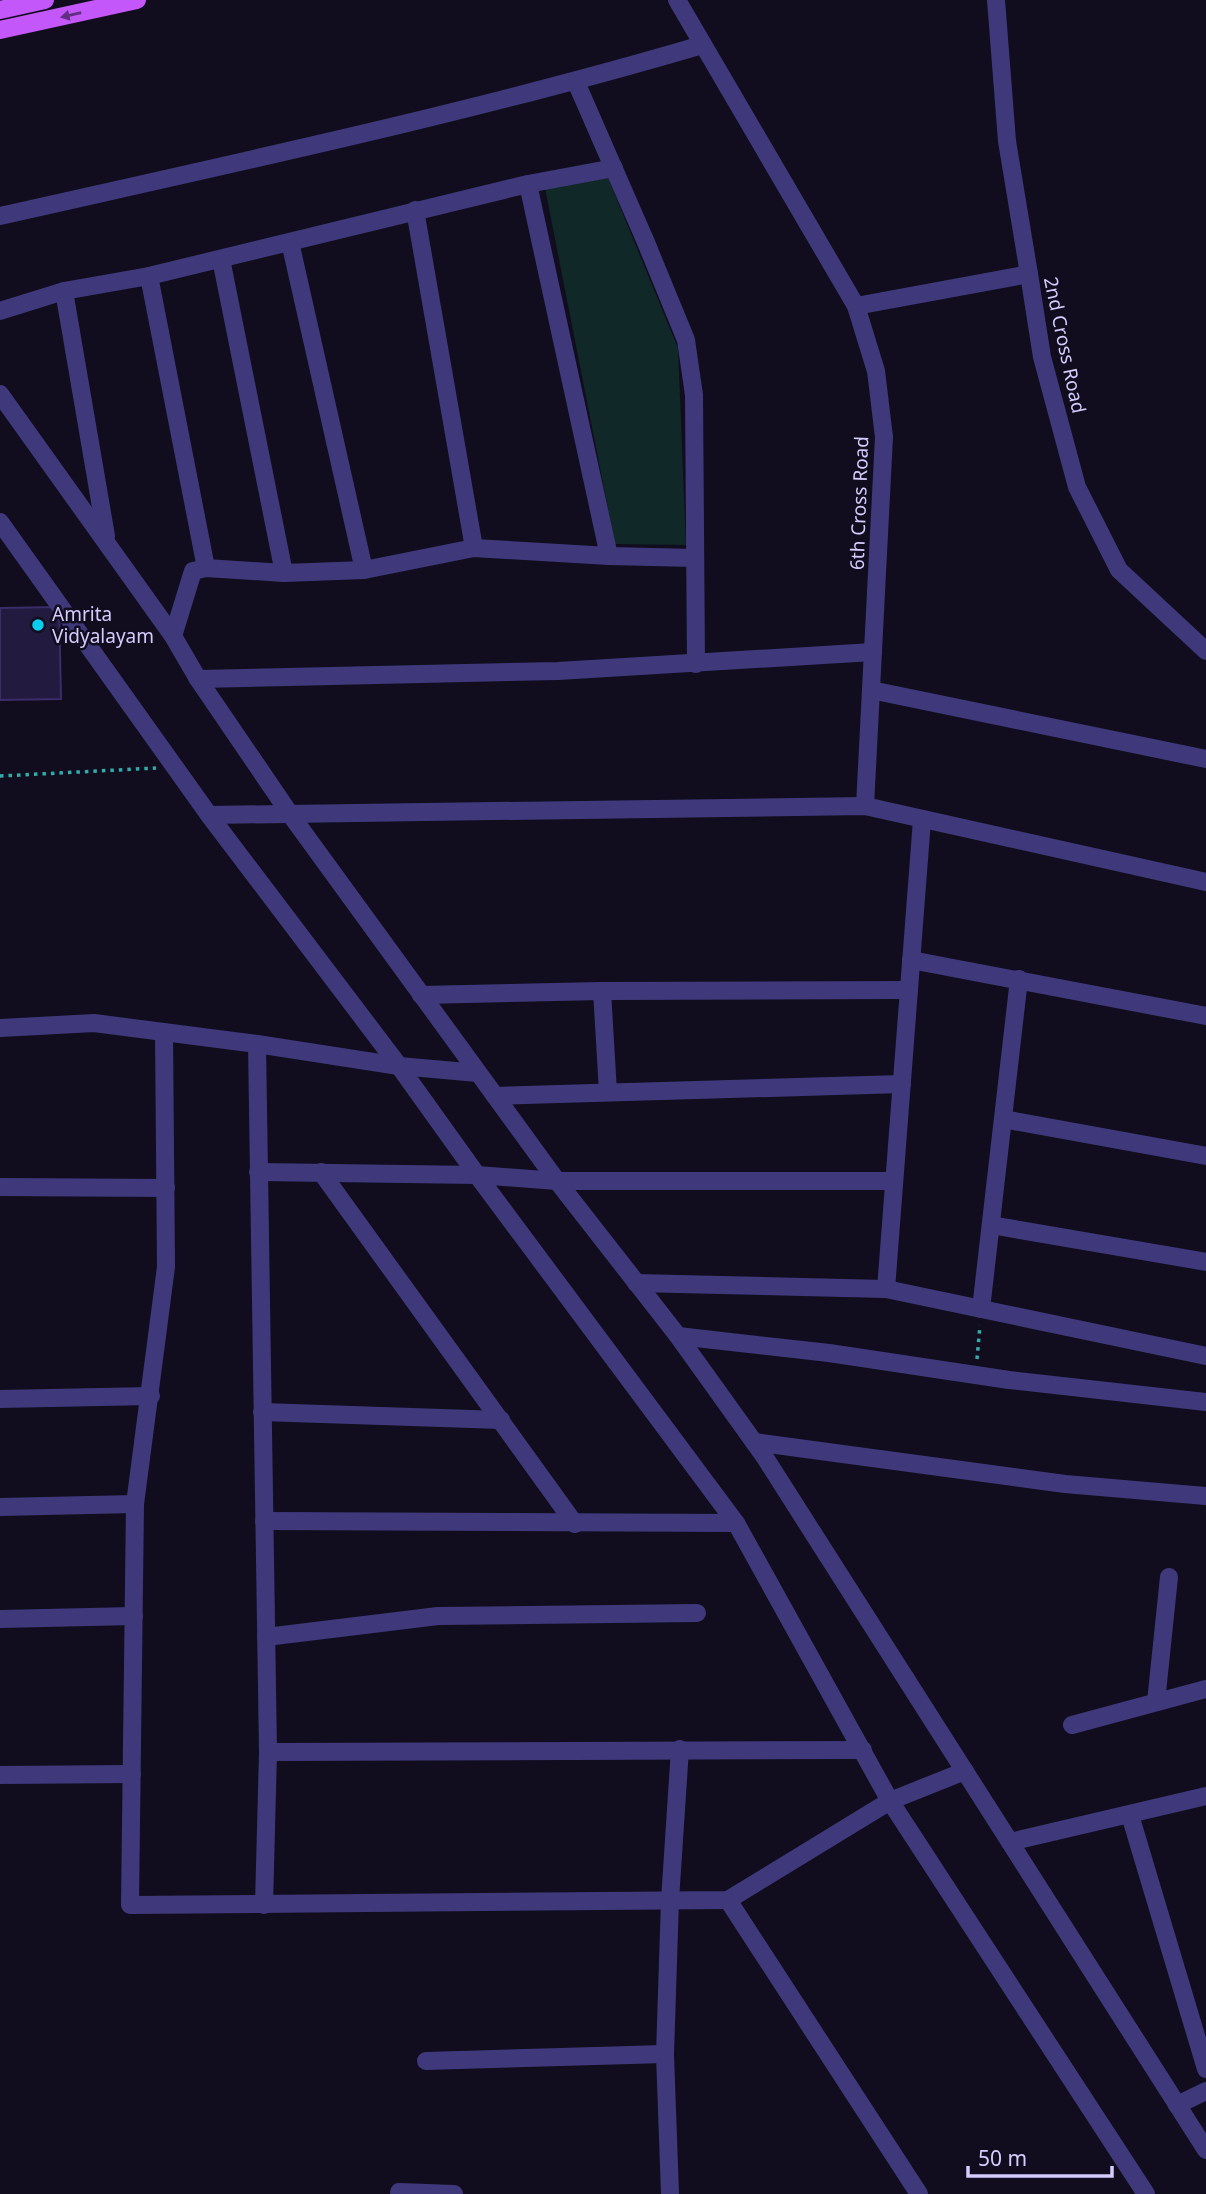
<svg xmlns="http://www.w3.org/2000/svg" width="1206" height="2194" font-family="'Noto Sans',sans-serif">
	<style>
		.green { fill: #102828 }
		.building { fill: #231a3f; stroke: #3b2c6a; stroke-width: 2 }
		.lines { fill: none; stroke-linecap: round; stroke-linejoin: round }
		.path { stroke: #31acaa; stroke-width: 3.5; stroke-dasharray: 3.5 5; stroke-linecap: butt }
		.minor { stroke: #3f397c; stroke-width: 18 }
		.major { stroke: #c357f9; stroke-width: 18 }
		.oneway { fill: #612e81 }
		.poi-dot { fill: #08cded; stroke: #110d1e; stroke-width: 2.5 }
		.labels { text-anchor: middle; stroke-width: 5; stroke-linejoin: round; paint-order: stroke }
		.street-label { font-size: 19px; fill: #d4ccfd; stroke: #110d1e }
		.poi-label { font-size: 19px; fill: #d4ccfd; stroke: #110d1e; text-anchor: start }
	</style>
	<rect width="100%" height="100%" fill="#110d1e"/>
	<polygon class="green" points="608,178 678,348 686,545 615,544 545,188"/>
	<polygon class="building" points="59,607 61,699 0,700 0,608"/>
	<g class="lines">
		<g class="path">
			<polyline points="0,776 156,768"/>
			<polyline points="977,1359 980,1325"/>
		</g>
		<g class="minor">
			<polyline points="677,0 856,306 876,371 884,437 865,806"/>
			<polyline points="996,0 1007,141 1029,274 1042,357 1077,487 1119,570 1206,651"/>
			<polyline points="576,82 645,240 686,340 694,395 696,664"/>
			<polyline points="528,184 614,168"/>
			<polyline points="415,210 474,548"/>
			<path d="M0 216C235 163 471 113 702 45"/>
			<polyline points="290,242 364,570"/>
			<polyline points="221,259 284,573"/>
			<polyline points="149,276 206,568"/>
			<polyline points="64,291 106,536"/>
			<polyline points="856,306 1029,274"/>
			<polyline points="0,311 64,291 149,276 528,184 609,556"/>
			<polyline points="0,394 173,636 198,679 290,814 557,1181 678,1336 764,1456 1206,2150"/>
			<polyline points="0,522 209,815 399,1066 477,1175 736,1523 890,1801 1146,2194"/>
			<polyline points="173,636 193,571 206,568 284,573 364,570 474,548 609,556 695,558"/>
			<polyline points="198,679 558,671 873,652"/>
			<polyline points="871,690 1206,759"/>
			<polyline points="209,815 865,806 1206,882"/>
			<polyline points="911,960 1206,1016"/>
			<polyline points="602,991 608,1092"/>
			<polyline points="421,995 602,991 909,990"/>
			<polyline points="0,1028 94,1023 257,1044 399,1066 478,1073"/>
			<polyline points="164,1032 166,1267 135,1504 130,1905 728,1900 890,1801 965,1771"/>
			<polyline points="257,1044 268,1752 264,1905"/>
			<polyline points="495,1096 902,1084"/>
			<polyline points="1003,1119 1206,1156"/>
			<polyline points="258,1172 477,1175 557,1181 894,1181"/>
			<polyline points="321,1172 575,1524"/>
			<polyline points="0,1187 166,1188"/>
			<polyline points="991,1225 1206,1262"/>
			<polyline points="636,1283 886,1289 1206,1356"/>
			<polyline points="886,1289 922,820"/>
			<polyline points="981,1309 1019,979"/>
			<polyline points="678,1336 829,1353 1009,1380 1206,1402"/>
			<polyline points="0,1399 151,1396"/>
			<polyline points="262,1412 501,1420"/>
			<polyline points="754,1442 1065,1484 1206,1496"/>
			<polyline points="0,1507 135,1504"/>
			<polyline points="264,1521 736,1523"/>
			<polyline points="0,1619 134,1616"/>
			<polyline points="266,1637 438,1616 697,1613"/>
			<polyline points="1156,1702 1169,1577"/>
			<polyline points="1072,1725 1206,1689"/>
			<polyline points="268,1752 863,1750"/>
			<polyline points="0,1775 132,1774"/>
			<polyline points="1130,1815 1206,2069"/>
			<polyline points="1010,1842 1206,1796"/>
			<polyline points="728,1900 919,2194"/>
			<polyline points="426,2061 665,2054"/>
			<polyline points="1177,2105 1206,2091"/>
			<polyline points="399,2192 454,2194"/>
			<polyline points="670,2194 665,2054 670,1900 680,1749"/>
		</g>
		<g class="major">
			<polyline points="0,10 45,0"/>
			<polyline points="0,30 137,0"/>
		</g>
	</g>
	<defs><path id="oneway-solid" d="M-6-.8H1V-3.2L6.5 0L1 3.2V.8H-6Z" transform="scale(1.75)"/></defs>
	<use class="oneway" href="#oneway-solid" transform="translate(71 15) rotate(167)"/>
	<circle class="poi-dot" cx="38" cy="625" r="7"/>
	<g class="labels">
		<g class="street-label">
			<text transform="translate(1065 345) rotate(78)" y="7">2nd Cross Road</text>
			<text transform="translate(859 503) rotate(-88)" y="7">6th Cross Road</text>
		</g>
		<g class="poi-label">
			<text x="52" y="621">Amrita<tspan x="52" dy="22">Vidyalayam</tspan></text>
		</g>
	</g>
	<path d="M968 2166v10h144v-10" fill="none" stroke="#d4ccfd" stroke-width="3.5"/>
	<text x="978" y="2166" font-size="21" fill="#d4ccfd" stroke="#110d1e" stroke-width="5" paint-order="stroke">50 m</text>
</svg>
